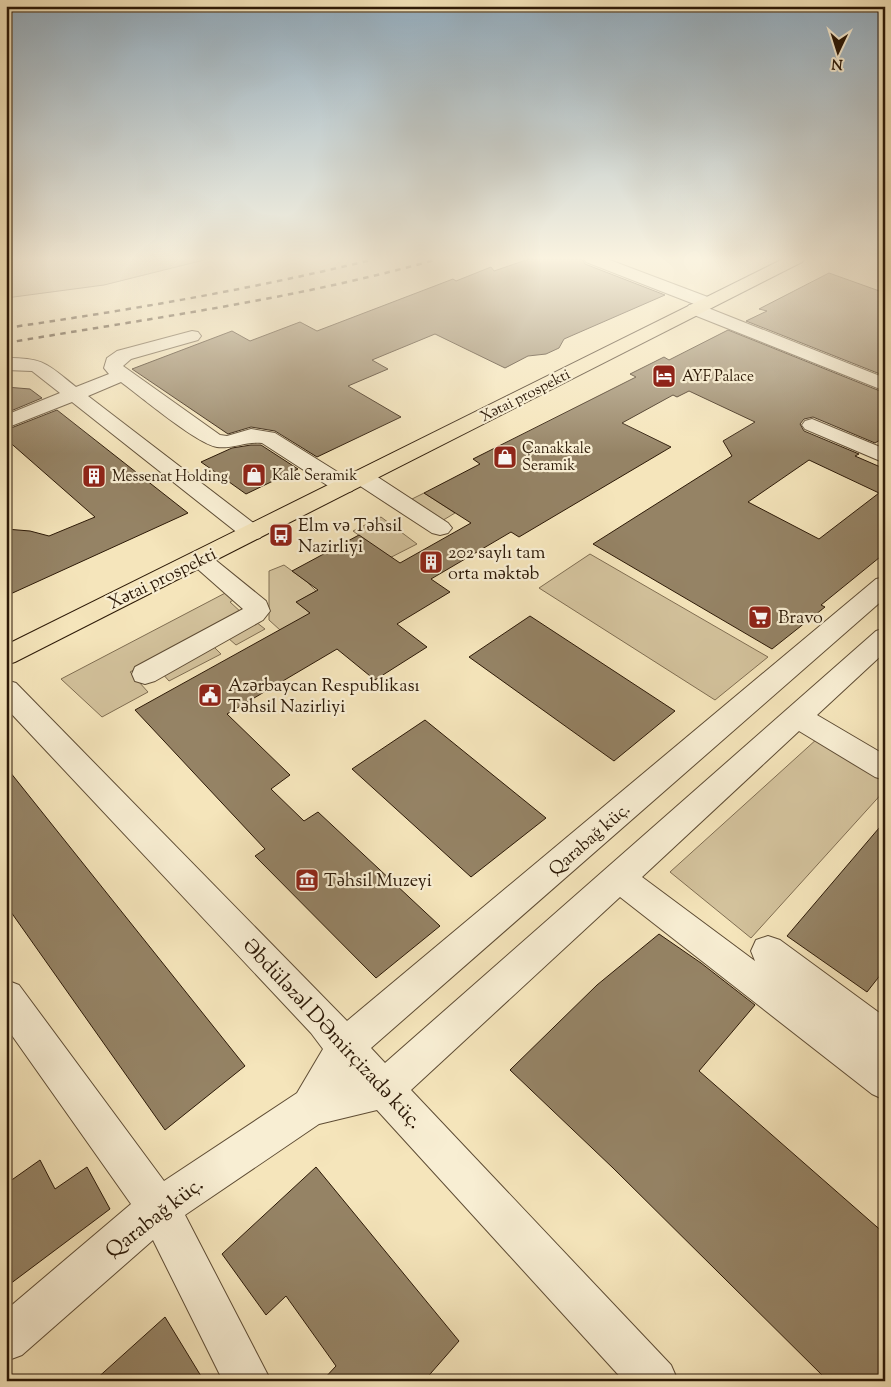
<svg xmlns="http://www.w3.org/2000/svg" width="891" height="1387" font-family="'Sorts Mill Goudy',serif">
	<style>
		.green { fill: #d3c29c; stroke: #806e52 }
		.building { fill: #958365; stroke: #2c1907; fill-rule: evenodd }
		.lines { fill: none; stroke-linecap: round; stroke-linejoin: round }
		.minor-casing { stroke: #5e4c34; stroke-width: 2 }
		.major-casing { stroke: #2c1907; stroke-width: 2 }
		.minor { fill: #f8eed3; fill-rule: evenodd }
		.major { fill: #f5e5bb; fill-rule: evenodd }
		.rail { stroke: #2c1907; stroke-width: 2.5; stroke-dasharray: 5.5 5.5; stroke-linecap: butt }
		.labels { text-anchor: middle; stroke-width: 4.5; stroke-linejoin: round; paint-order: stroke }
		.far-poi-label { font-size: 15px; fill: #2c1907; stroke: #f8eed3; text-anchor: start }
		.far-street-label { font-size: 15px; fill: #2c1907; stroke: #f8eed3 }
		.poi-label { font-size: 18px; fill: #2c1907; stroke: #f8eed3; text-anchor: start }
		.street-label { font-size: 18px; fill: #2c1907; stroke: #f8eed3 }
		.near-street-label { font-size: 21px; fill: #2c1907; stroke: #f8eed3 }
	</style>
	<rect width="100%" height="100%" fill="#f5e5bb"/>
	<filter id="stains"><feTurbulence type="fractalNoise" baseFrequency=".004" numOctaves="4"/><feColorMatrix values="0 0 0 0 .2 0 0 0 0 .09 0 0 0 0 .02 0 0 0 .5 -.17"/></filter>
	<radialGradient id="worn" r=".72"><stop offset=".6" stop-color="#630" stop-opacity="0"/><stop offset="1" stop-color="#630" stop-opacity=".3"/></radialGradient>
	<g class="green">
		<polygon points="6,259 208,259 104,285 6,298"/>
		<polygon points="424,493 455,513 440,522 410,500"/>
		<polygon points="381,517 417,544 360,573 372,545 353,531"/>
		<polygon points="590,554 768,657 715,700 539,588"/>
		<polygon points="284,565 306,581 316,591 297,602 318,620 280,630 269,620 269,571"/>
		<polygon points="231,590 237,598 230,602 242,613 130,672 148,692 102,717 61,679"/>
		<polygon points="256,622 265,629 236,645 228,638"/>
		<polygon points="213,646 221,654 169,681 161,672"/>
		<polygon points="818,738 885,779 885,790 751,938 670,872"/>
	</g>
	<g class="building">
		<polygon points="529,259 582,259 585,264 665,295 564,339 559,348 546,354 528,356 505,368 435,334 372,360 388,369 348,386 401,417 317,457 275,431 251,427 228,434 132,369 232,331 250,341 300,322 317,331 453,279 456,281 491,267 494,271"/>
		<polygon points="829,273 885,293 885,376 746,321 767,311 759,309"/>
		<path d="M728 330 885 393V437L875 443 813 417 804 419 800 424 804 431 859 454 855 456 885 469V553L821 605 825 607 772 649 593 544 732 456 723 441 755 422 689 391 677 397 673 395 622 423 671 447 519 537 511 532 431 579 450 592 397 624 427 647 375 680 337 649 227 714 290 775 271 789 304 821 318 812 440 926 376 978 255 856 265 849 135 710 310 613 296 602 318 590 292 571 359 535 400 563 471 523 424 493 480 464 473 459 636 377 630 374 664 357 669 360ZM809 460 879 493 819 539 748 502Z"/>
		<polygon points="6,387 30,389 42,398 6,413"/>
		<polygon points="57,410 188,513 6,596 6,529 30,531 49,536 95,517 6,439 6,430"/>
		<polygon points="251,445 261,445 298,469 246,494 201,462 232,448"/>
		<polygon points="530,616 675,711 614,761 469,657"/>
		<polygon points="425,720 546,818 471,877 352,769"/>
		<polygon points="6,767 245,1066 165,1130 6,905"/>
		<polygon points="885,821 885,969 867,992 787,936"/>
		<polygon points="659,934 701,963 755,1005 699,1071 885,1234 885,1381 828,1381 613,1168 510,1070 597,985"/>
		<polygon points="40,1160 55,1189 87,1167 110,1209 6,1287 6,1184"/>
		<polygon points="316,1167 459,1341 424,1381 322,1381 336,1366 286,1296 266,1315 222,1254"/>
		<polygon points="165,1317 204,1381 94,1381"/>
	</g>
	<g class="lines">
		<g class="minor-casing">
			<g id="minor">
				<polygon points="584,259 607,259 713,299 716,303 713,307 708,308 885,378 885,391 689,313 686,309 689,305 694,304 586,262"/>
				<path d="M192 331 198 332 201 336 198 340 131 359 123 366 220 435 227 436 251 429 275 433 352 481 355 486 352 491 344 493 336 491 262 443C246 441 233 449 217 447 197 444 140 396 121 382L88 396 260 528 264 533 260 538 252 540 244 538 72 402 6 428V415L60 393 32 371 6 370V358C45 358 47 364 76 387L109 374 104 368 107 358 117 351Z"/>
				<polygon points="812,419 885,449 885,463 805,429 802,425 805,421"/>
				<polygon points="362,470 370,472 448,523 452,528 448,533 440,535 432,533 354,482 351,477 354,472"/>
				<polygon points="200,552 208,554 266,601 270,611 263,620 155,681 145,684 135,681 132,674 135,667 243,609 192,564 188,559 192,554"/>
				<polygon points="885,577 885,598 371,1048 385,1063 876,631 885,628 885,652 817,715 885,755 885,780 875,777 799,731 642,877 755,961 751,951 756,940 768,936 780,940 885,1017 885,1057 882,1056 885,1058 885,1100 872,1094 620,897 411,1090 671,1365 678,1381 624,1381 377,1110 319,1124 185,1215 271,1381 223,1381 153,1240 22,1355 6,1361 6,1310 131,1204 6,1027 6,980 19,985 164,1181 297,1093 323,1049 311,1033 6,708 6,680 16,683 347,1021 876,579"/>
			</g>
		</g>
		<g class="major-casing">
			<polygon id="major" points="783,259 804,259 802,262 15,662 6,665 6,645"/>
		</g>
		<use href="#minor" class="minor"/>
		<use href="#major" class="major"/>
		<g class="rail">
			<path d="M6 328C130 310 253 289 375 259"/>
			<path d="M6 343C151 318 297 299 438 259"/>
		</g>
	</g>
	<linearGradient id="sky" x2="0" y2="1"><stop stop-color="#92acbe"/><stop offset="0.57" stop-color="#faf3e0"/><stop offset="1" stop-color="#faf3e0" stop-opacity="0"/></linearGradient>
	<rect width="891" height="454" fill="url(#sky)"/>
	<defs>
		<g id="hotel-square" transform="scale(1.25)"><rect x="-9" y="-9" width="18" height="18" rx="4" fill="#8f2418" stroke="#f8eed3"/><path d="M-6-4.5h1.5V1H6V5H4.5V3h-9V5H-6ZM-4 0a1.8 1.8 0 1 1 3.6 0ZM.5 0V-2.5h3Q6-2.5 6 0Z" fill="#fff"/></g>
		<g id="shop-square" transform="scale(1.25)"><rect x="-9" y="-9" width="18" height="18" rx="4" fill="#8f2418" stroke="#f8eed3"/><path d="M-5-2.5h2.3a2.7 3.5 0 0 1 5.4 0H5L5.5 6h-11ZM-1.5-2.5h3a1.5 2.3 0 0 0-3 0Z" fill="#fff"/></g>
		<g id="building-square" transform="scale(1.25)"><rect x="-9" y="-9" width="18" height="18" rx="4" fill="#8f2418" stroke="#f8eed3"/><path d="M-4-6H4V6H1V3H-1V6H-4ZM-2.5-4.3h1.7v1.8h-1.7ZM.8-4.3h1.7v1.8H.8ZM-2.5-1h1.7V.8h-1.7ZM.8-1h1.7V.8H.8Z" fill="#fff"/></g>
		<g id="bus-square" transform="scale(1.25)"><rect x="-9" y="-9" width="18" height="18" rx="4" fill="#8f2418" stroke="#f8eed3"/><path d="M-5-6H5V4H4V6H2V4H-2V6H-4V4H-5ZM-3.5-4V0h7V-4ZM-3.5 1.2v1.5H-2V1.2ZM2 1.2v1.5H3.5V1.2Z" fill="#fff"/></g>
		<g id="supermarket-square" transform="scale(1.25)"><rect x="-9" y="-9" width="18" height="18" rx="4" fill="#8f2418" stroke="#f8eed3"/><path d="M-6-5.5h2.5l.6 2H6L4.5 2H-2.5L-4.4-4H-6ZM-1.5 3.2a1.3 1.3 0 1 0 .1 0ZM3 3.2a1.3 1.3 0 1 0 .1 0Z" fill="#fff"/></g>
		<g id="civic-square" transform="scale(1.25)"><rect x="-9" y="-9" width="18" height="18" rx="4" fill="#8f2418" stroke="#f8eed3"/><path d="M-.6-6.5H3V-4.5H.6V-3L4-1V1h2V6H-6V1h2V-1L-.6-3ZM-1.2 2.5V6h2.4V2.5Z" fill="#fff"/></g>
		<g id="museum-square" transform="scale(1.25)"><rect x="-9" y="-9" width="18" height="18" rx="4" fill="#8f2418" stroke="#f8eed3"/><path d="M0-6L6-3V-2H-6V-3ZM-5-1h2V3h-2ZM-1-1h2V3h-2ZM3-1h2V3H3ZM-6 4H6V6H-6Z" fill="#fff"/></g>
	</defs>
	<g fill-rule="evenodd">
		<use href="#hotel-square" x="664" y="376"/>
		<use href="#shop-square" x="505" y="457"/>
		<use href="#shop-square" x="254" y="475"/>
		<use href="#building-square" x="94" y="476"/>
		<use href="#bus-square" x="281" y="535"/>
		<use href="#building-square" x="431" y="562"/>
		<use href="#supermarket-square" x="760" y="617"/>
		<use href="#civic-square" x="210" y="695"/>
		<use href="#museum-square" x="307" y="880"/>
	</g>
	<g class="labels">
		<g class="far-poi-label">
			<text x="682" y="381">AYF Palace</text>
			<text x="522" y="453">Çanakkale<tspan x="522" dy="17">Seramik</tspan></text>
			<text x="272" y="480">Kale Seramik</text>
			<text x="112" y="481">Messenat Holding</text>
		</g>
		<g class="far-street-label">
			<text transform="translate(525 395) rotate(-27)" y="5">Xətai prospekti</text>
		</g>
		<g class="poi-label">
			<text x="298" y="531">Elm və Təhsil<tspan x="298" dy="21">Nazirliyi</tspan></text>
			<text x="448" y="558">202 saylı tam<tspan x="448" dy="21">orta məktəb</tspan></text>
			<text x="778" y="623">Bravo</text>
			<text x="228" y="691">Azərbaycan Respublikası<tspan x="228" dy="21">Təhsil Nazirliyi</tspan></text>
			<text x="324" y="886">Təhsil Muzeyi</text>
		</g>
		<g class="street-label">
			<text transform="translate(162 578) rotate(-26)" y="6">Xətai prospekti</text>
			<text transform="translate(589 839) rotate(-41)" y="6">Qarabağ küç.</text>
		</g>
		<g class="near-street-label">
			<text transform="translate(333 1033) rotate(47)" y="7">Əbdüləzəl DƏmirçizadə küç.</text>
			<text transform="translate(154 1217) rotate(-38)" y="7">Qarabağ küç.</text>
		</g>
	</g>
	<rect width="891" height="1387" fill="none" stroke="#f5e5bb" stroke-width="25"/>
	<rect x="8" y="8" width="876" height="1372" fill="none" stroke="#2c1907" stroke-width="2.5"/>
	<rect x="12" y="12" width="866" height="1362" fill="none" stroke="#2c1907"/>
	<g transform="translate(838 52) rotate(184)" stroke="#f8eed3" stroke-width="4" paint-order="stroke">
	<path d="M0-4L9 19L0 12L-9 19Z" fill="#2c1907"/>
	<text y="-8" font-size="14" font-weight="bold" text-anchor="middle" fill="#2c1907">N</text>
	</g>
	<rect width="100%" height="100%" filter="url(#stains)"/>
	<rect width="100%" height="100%" fill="url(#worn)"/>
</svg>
